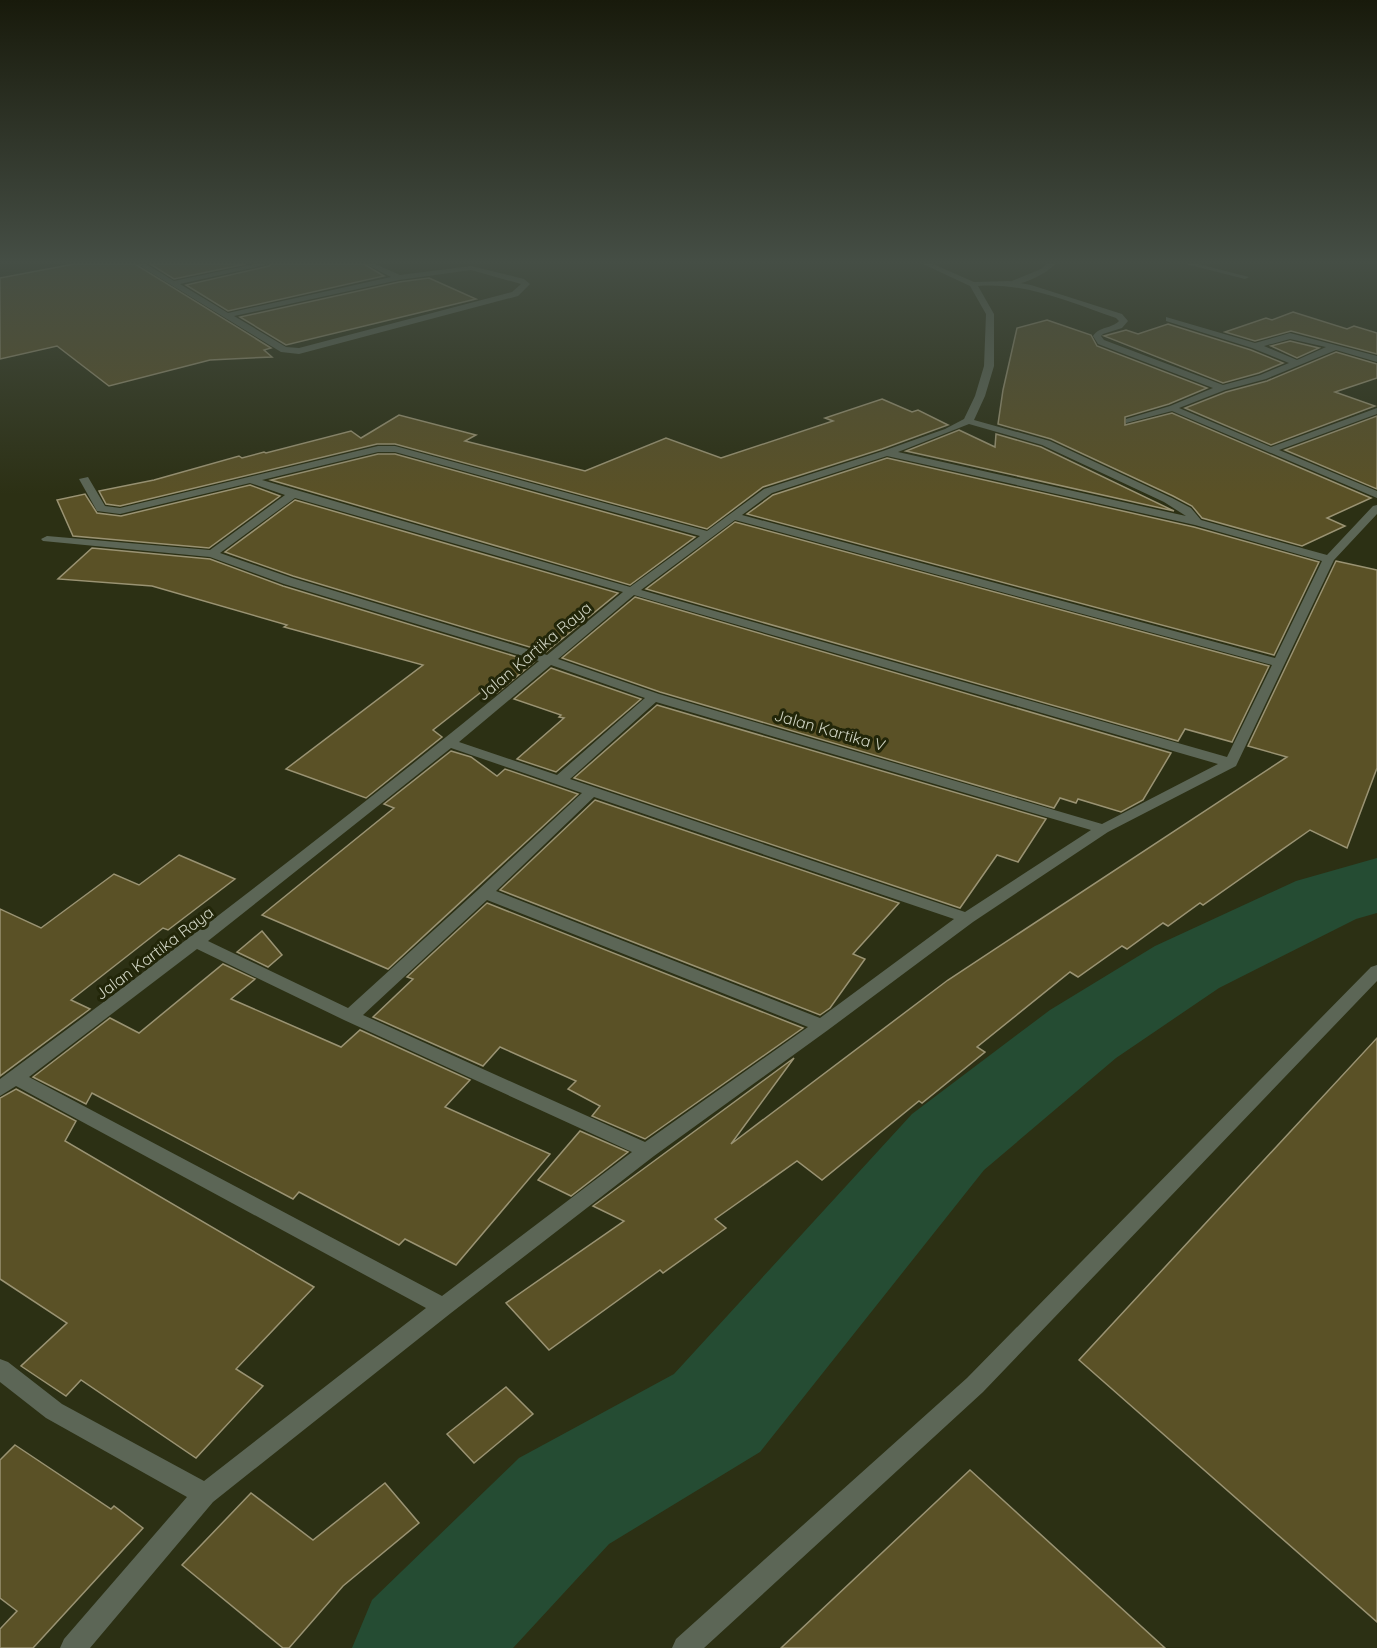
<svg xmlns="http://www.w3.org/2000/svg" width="1377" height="1648" font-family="Quicksand,sans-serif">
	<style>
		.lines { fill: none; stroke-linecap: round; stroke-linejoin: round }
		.river { fill: #254c33; fill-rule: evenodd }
		.building { fill: #5a5126; stroke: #9a9373; stroke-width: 1.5 }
		.lane { fill: #5c6656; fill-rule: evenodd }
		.street { fill: #5c6656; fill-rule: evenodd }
		.labels { text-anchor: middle; stroke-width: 6; stroke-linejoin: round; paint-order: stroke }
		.street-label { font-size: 16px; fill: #d1d5c4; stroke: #222609 }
	</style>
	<rect width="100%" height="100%" fill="#2c3014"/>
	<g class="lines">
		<polygon class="river" points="1377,858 1377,913 1356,919 1219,988 1116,1058 984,1170 760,1452 609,1544 513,1648 352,1648 372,1600 519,1458 674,1374 912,1114 1050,1010 1155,946 1296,881"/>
	</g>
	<g class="building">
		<polygon points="74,264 135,264 271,348 264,350 272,357 210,360 109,386 57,346 0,359 0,278"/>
		<polygon points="150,264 246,264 174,279"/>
		<polygon points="271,264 364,264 384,276 228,311 186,285 269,266"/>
		<polygon points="429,278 476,299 286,345 240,317 399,282"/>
		<polygon points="1293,312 1347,329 1354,326 1377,333 1377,354 1291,331 1255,341 1225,332 1266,318 1272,320"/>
		<polygon points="1047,320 1091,335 1097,346 1207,388 1169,404 1125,417 1125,425 1172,413 1371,498 1327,518 1345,526 1302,546 1202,518 1192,506 1173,496 1051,439 998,424 1003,390 1017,328"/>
		<polygon points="1168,324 1251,350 1283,363 1259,373 1223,383 1104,336 1126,330 1138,334"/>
		<polygon points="1290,341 1319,348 1297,358 1271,346"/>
		<polygon points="1336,352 1377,364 1377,378 1335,392 1375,406 1271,445 1185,408 1226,392 1267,381"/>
		<polygon points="882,399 912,412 918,410 948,425 882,449 763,487 707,529 395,444 377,444 120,506 106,504 99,491 154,480 239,456 242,458 264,452 266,453 351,431 361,438 399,415 476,435 465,441 585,471 666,438 721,458 833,421 825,418"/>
		<polygon points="1377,416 1377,489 1285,450"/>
		<polygon points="959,430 995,447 996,434 1041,447 1174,511 906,451"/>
		<polygon points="378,454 395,454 695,537 630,585 271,480"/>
		<polygon points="887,458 1194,527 1319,562 1274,655 747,514 773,495"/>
		<polygon points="250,485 280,496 209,548 73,536 57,500 85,494 97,513 121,516"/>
		<polygon points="295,500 618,593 546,652 293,576 225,552"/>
		<polygon points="735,522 1269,666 1232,742 1185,729 1178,741 646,589"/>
		<polygon points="92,548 210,559 283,586 534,662 497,693 485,689 433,730 442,737 366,798 286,769 423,665 284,627 287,625 152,586 58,579"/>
		<polygon points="1336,561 1377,570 1377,768 1347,848 1310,830 1203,905 1200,903 1168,926 1163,923 1127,949 1122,946 1078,977 1070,972 977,1047 985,1052 922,1103 919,1101 822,1180 797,1161 715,1219 726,1228 663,1273 660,1270 549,1350 506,1303 624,1221 593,1206 794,1058 731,1144 948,980 1287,757 1248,746"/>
		<polygon points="635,597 1171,753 1143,800 1121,812 1078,799 1076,803 1060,798 1054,808 660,692 562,658"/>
		<polygon points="551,668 641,699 556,772 517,759 564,718 559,717 561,715 514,699"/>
		<polygon points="657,705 1046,819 1018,862 997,855 960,908 574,778"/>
		<polygon points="451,751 471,757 497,776 505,769 578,794 388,969 262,915 394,808 384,804"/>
		<polygon points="595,800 899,903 853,954 865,959 830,1008 820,1015 500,890"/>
		<polygon points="179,855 235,879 168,930 163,928 71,1000 90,1009 0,1076 0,909 41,928 114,874 139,885"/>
		<polygon points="487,903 803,1028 645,1139 592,1116 600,1106 568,1089 576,1081 500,1047 483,1066 373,1017 413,979 407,977"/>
		<polygon points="262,931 282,955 268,967 237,952"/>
		<polygon points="223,964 255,979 231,999 341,1047 360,1030 470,1080 445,1107 550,1154 456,1265 405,1239 399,1245 299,1192 293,1199 92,1093 86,1104 33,1077 110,1018 139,1033"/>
		<polygon points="1377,1038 1377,1622 1079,1360"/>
		<polygon points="16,1089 76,1121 65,1141 314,1287 236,1369 263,1386 196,1458 81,1380 66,1396 21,1366 67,1323 0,1279 0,1098"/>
		<polygon points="580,1131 628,1152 571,1196 538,1180"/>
		<polygon points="506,1387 533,1414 474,1463 447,1434"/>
		<polygon points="15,1445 111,1509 114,1506 143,1528 33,1648 0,1648 0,1629 17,1611 0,1598 0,1460"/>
		<polygon points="970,1470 1165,1648 781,1648"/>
		<polygon points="385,1483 419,1523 343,1586 289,1648 283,1648 182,1565 251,1493 313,1540"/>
	</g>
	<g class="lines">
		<g class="lane">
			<path d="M137 264H146L174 281 255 264H269L180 284 228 313 391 277 366 264H375L400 275 471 266 524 279 530 284 518 296 299 354 281 352ZM471 270 521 284 512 292 299 348 286 347 234 316 399 280Z"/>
			<path d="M1047 264H1055C1048 273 1017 289 1007 283L1041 269Z"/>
			<polygon points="1186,264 1198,264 1249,277 1245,279"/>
			<polygon points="1377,965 1377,981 983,1392 704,1648 672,1648 676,1639 967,1378 1371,967"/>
		</g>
		<path class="street" d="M923 264H933L974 282 1009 281 1031 285 1122 314 1128 321 1122 328 1103 334 1101 336 1104 340 1223 385 1260 375 1289 363 1252 348 1166 321V317L1255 343 1290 333 1377 356V362L1336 350 1266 379 1225 390 1179 408 1271 447 1377 408V414L1279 450 1377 491V498L1172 411 1126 423V419L1170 406 1213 388 1098 344 1093 336C1100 326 1111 329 1119 321L1116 318C1071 303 1026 282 978 286L994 314V366L985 396 974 420 1050 441 1172 498 1191 508 1201 520 1327 555 1373 506 1377 505V514L1334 560 1236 766 1108 832 973 922 828 1030 654 1156 451 1313 213 1502 90 1648H60L64 1639 187 1497 46 1418 0 1382V1359L8 1362 62 1404 204 1481 426 1308 16 1086 0 1096V1079C183 944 364 806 539 661L284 584 210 557 43 541 41 539 47 536 210 550 285 495 250 483 120 514 97 511 79 479 88 477 105 506 120 508 378 446H395L707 531 764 489 883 451 945 429 964 419 975 396 984 366 986 314 970 286ZM1290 339 1326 347 1297 360 1264 346ZM969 424 1042 445 1164 502 1186 516 898 452ZM378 452H395L700 536 630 587 262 480ZM887 456 1195 525 1322 561 1275 658 742 515 772 493ZM295 498 623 592 547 655 292 578 220 553ZM735 520 1272 665 1227 757 641 590ZM634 595 1218 764 1102 824 659 694 558 659ZM551 665 645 698 557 775 459 742ZM656 702 1091 830 965 912 570 779ZM451 748 582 793 479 889 348 1008 208 941ZM594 797 954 919 820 1018 496 891ZM487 900 808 1027 645 1142 363 1015ZM197 949 344 1020 632 1152 442 1296 29 1077Z"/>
	</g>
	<linearGradient id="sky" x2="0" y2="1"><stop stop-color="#181a0b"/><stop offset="0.53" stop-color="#454e45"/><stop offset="1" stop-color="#454e45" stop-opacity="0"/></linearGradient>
	<rect width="1377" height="494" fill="url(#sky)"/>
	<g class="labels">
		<g class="street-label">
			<text transform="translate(534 651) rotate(-40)" y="6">Jalan Kartika Raya</text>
			<text transform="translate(830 730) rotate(16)" y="6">Jalan Kartika V</text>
			<text transform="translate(154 953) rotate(-37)" y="6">Jalan Kartika Raya</text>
		</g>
	</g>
</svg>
